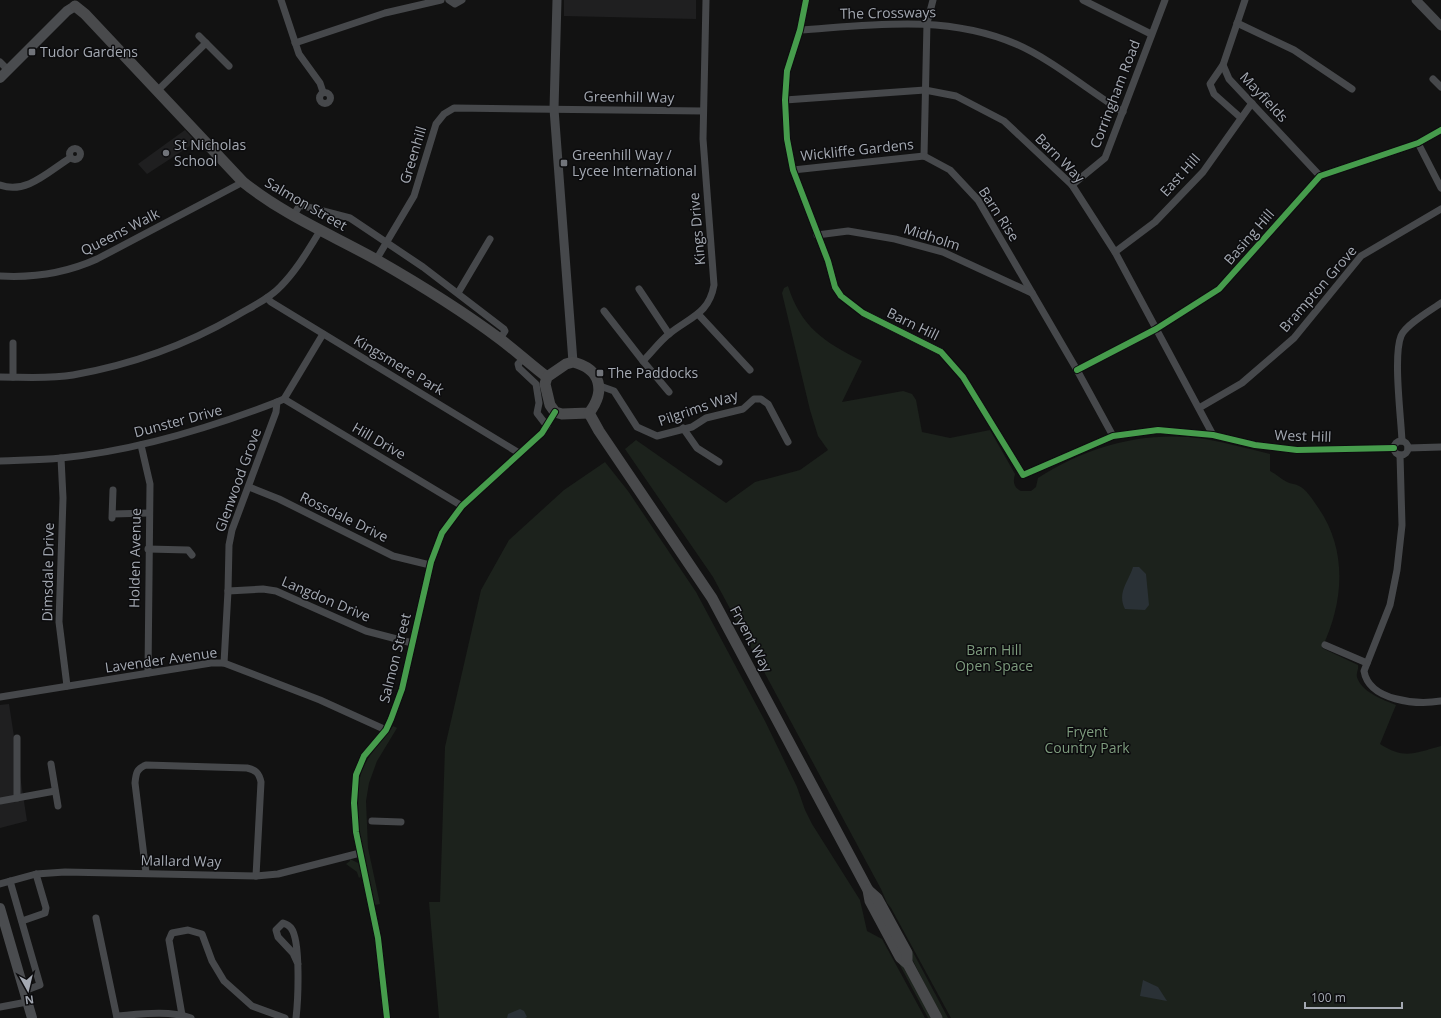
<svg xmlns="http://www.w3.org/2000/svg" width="1441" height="1018" font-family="'Open Sans',sans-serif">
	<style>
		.built { fill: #1f1f20 }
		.green { fill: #1c221c }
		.water { fill: #2a3136 }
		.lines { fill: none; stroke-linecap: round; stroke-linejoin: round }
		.minor { stroke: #46484b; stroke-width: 7 }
		.tertiary { stroke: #46484b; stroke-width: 9 }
		.secondary { stroke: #4a4c4f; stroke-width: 10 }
		.primary { stroke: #494a4c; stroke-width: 11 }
		.cycleway-casing { stroke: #0c0c0e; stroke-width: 8 }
		.cycleway { stroke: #469c4c; stroke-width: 6 }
		.poi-dot { fill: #71747a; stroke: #0c0c0e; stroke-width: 1.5 }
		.labels { text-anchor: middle; stroke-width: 3; stroke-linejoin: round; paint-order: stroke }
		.street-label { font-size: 14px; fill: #a4a9b2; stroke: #0c0c0e }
		.poi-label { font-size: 14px; fill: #a4a9b2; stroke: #0c0c0e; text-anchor: start }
		.park-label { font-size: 14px; fill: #7d9b7d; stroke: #0c0c0e }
	</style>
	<rect width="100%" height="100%" fill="#121212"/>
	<g class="built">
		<polygon points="564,0 696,0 696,19 564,16"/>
		<polygon points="185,130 196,142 147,174 138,164"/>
		<polygon points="9,704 27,821 0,828 0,705"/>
	</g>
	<g class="green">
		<path d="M788 286C801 327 824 342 862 361L842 402 903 391 912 394 916 400 922 432 950 438 990 430 1015 474C1013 481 1013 487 1021 491H1031L1036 487 1038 478C1088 446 1145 430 1205 439 1227 443 1249 449 1270 454V471C1276 474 1281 479 1287 482 1291 484 1296 484 1299 486 1306 489 1313 500 1317 506 1348 549 1344 602 1322 648L1358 665C1359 669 1356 673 1357 677 1361 692 1384 700 1396 705L1380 744C1405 760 1414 753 1441 746V1018H951L891 908 887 903 881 889 713 577 625 449 636 440 726 503 755 482 800 470 828 450 818 436 810 410 782 293 784 288Z"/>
		<polygon points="605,462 628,491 696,592 765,721 797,787 805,810 812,824 860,900 867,931 882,939 925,1018 439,1018 429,902 440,902 445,747 481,590 509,540 564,490"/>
		<path d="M393 726 397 728 377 761 369 783 366 801 368 848 380 904 375 905C363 875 349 796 364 766 371 751 384 740 393 726Z"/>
		<polygon points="350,859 360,864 361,876 359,878 357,872 346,864 350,861"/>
		<polygon points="907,941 948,1018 942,1018 904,943"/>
		<polygon points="896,950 933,1018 928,1018 893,952"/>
	</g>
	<g class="water">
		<path d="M1133 567H1139L1146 574 1149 605 1145 610 1125 609C1117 592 1128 583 1133 567Z"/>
		<polygon points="1143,980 1158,987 1167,1001 1140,996"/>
		<polygon points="520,1009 524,1011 527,1017 525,1018 507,1018 508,1014"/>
	</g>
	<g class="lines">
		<g class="minor">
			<polyline points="281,0 299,54 320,83 323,92"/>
			<polyline points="449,0 455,4 462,0"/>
			<polyline points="806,0 800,30 787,71 785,100 787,139 793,170 828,261 835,287 841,296 863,313 941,352 963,377 1023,475 1113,436 1158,430 1213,435 1255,445 1297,450 1394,448"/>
			<polyline points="1083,0 1151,34"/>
			<polyline points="1245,0 1223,65 1229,79 1320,176"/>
			<polyline points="1237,23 1294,50 1352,89"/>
			<path d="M800 30C872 25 946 14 1016 44 1051 59 1089 91 1123 112"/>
			<polyline points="199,36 229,66"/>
			<polyline points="295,43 385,13 441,0"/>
			<polyline points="0,62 8,70"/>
			<polyline points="1223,65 1210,84 1214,94 1241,118"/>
			<polyline points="1433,79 1441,87"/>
			<polyline points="157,91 206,43"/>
			<circle cx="325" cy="98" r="5.5"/>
			<polyline points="785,100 925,90 956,96 1004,121 1072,185 1115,252 1213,435"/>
			<polyline points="1418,143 1441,188"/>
			<circle cx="75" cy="154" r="5.5"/>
			<polyline points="924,156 950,170 978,200 1077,370 1113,436"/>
			<polyline points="924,156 927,23 933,0"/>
			<polyline points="793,170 924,156"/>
			<path d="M0 185C26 195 49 171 70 158"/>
			<polyline points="1072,185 1105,158 1165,0"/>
			<polyline points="293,216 300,205 350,218 423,267 504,329 505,331 500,339"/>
			<polyline points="817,235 848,231 895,239 943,252 1032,293"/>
			<polyline points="1115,252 1155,222 1203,172 1252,103"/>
			<polyline points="376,260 414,196 436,124 444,114 454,108 703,111"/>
			<path d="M0 276C34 278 66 273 97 259L243 182"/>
			<polyline points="639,289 669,334"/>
			<polyline points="458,293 490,239"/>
			<polyline points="267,298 271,302 519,453"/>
			<polyline points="604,311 643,361"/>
			<polyline points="698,314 750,370"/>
			<polyline points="13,343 13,377"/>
			<polyline points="523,359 518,364 519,368 536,384 539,403 537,413 547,426"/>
			<polyline points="1077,370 1156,329 1219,289 1320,176 1418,143 1441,130"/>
			<path d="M0 377C24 377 50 379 73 375 130 365 186 345 236 316 251 307 269 299 281 286 297 270 308 250 320 231"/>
			<polyline points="600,386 614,391 637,427 657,436 692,427 706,418 743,409 754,399 761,399 768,404 788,442"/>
			<path d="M669 392 643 361C652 352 660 341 669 334 690 317 709 314 714 285L703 139 706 0"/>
			<polyline points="284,399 462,506"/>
			<polyline points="1199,408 1242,383 1294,338 1361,256 1441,209"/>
			<polyline points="683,428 697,448 719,462"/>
			<circle cx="1401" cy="448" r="7"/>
			<path d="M1402 441C1401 417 1393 356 1401 336 1405 325 1431 310 1441 303"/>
			<polyline points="141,445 150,484 148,673"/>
			<polyline points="1408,448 1441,447"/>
			<path d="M1400 455 1402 525 1397 570 1390 605 1364 671C1369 701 1417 705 1441 701"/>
			<polyline points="61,458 63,498 59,622 67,686"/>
			<path d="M0 461C20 460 41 460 61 458 135 451 207 429 277 402L284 399 323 334"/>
			<polyline points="249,487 279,499 393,556 430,565"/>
			<polyline points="113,514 149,513"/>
			<polyline points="112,518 113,490"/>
			<polyline points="148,549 188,550 192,555"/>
			<polyline points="228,591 263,589 276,591 366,631 412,643"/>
			<polyline points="1325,645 1367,663"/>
			<polyline points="224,663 228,591 229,545 232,530 276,412 277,402"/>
			<polyline points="0,697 211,663 224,663 320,700 386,730"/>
			<polyline points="17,738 17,798"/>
			<polyline points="51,764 58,806"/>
			<polyline points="0,801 55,791"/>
			<polyline points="372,821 401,822"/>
			<path d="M146 873 135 783C136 774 136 769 146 765L247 768C256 770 259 773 261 782L256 876"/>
			<polyline points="10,881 40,985 24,991"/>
			<polyline points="0,884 36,874 65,872 256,876 278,874 360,853"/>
			<polyline points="96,918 117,1018"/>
			<polyline points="22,921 45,913 46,908 36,874"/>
			<polyline points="0,1007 27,1002"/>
			<polyline points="182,1015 169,940 172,933 188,930 202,934 212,961 224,981 252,1006 285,1018"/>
			<path d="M117 1016C141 1014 168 1010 191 1018"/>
			<path d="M296 1018C298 1001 301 941 291 928 289 925 286 924 283 923L276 930 278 937 293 953 298 964"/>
			<polyline points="387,1018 378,938 356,832 354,803 356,775 364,756 386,730 391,719 402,689 431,562 442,533 462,506 542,433 555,412"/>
		</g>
		<g class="tertiary">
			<polyline points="557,0 554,109 573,362"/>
			<polyline points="1416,0 1441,26"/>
		</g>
		<g class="secondary">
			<polyline points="0,78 67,11 75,6"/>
			<polyline points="0,908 32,1018"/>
		</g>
		<g class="primary">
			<path d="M75 6 85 14 243 182C284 215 332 235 377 260 419 284 461 310 500 339 516 351 531 365 547 377"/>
			<path d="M573 362C601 369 606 391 589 413L562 414 555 412 550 405 545 384 547 377 566 364Z"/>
			<polyline points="589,413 599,431 712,598 868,890 870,901 900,957 908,964 937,1018"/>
			<polyline points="868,890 877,898 907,953 907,960"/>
		</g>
		<g class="cycleway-casing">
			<g id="cycleway">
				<polyline points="806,0 800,30 787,71 785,100 787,139 793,170 828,261 835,287 841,296 863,313 941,352 963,377 1023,475 1113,436 1158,430 1213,435 1255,445 1297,450 1394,448"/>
				<polyline points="1077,370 1156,329 1219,289 1320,176 1418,143 1441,130"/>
				<polyline points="387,1018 378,938 356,832 354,803 356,775 364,756 386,730 391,719 402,689 431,562 442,533 462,506 542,433 555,412"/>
			</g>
		</g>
		<use href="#cycleway" class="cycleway"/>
	</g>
	<g class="poi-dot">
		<rect x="28" y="48" width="8" height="8" rx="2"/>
		<circle cx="166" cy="153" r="4"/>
		<rect x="560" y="159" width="8" height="8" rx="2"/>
		<rect x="596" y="369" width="8" height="8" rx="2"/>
	</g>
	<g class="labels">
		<g class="street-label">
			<text transform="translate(888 13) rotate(-1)" y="5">The Crossways</text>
			<text transform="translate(1115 94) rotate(-69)" y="5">Corringham Road</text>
			<text transform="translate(629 97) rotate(1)" y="5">Greenhill Way</text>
			<text transform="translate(1264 97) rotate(47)" y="5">Mayfields</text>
			<text transform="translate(857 150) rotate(-6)" y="5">Wickliffe Gardens</text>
			<text transform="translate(413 155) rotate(-73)" y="5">Greenhill</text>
			<text transform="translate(1060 158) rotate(45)" y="5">Barn Way</text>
			<text transform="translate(1180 175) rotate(-48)" y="5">East Hill</text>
			<text transform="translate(306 204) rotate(30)" y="5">Salmon Street</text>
			<text transform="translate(999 214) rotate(57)" y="5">Barn Rise</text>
			<text transform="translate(697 229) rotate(-95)" y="5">Kings Drive</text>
			<text transform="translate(120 232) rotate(-27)" y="5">Queens Walk</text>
			<text transform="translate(932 237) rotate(18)" y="5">Midholm</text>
			<text transform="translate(1249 237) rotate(-49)" y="5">Basing Hill</text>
			<text transform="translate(1318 289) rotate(-49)" y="5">Brampton Grove</text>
			<text transform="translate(913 324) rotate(26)" y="5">Barn Hill</text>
			<text transform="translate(399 365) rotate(31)" y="5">Kingsmere Park</text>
			<text transform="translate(698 408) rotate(-19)" y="5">Pilgrims Way</text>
			<text transform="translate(178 421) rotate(-15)" y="5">Dunster Drive</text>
			<text transform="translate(1303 436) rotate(2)" y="5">West Hill</text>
			<text transform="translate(379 441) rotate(30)" y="5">Hill Drive</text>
			<text transform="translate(238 480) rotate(-70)" y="5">Glenwood Grove</text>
			<text transform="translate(344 517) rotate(26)" y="5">Rossdale Drive</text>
			<text transform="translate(135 558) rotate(-89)" y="5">Holden Avenue</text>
			<text transform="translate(48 572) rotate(-89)" y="5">Dimsdale Drive</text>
			<text transform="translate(326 599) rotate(23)" y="5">Langdon Drive</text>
			<text transform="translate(751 639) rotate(62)" y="5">Fryent Way</text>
			<text transform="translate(395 658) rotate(-76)" y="5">Salmon Street</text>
			<text transform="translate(161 660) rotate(-8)" y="5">Lavender Avenue</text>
			<text transform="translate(181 861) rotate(1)" y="5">Mallard Way</text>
		</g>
		<g class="poi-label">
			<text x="40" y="57">Tudor Gardens</text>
			<text x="174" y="150">St Nicholas<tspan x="174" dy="16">School</tspan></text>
			<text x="572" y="160">Greenhill Way /<tspan x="572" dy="16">Lycee International</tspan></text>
			<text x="608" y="378">The Paddocks</text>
		</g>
		<g class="park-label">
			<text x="994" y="655">Barn Hill<tspan x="994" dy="16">Open Space</tspan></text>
			<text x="1087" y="737">Fryent<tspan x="1087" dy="16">Country Park</tspan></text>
		</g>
	</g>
	<g transform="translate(28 990) rotate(172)" stroke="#0c0c0e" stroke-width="3" paint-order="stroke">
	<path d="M0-3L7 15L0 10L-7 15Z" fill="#a4a9b2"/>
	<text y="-6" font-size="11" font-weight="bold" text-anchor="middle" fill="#a4a9b2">N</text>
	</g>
	<path d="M1305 1002v6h97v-6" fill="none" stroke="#a4a9b2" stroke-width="2"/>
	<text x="1311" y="1002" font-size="12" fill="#a4a9b2" stroke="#0c0c0e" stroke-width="3" paint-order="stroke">100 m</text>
</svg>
